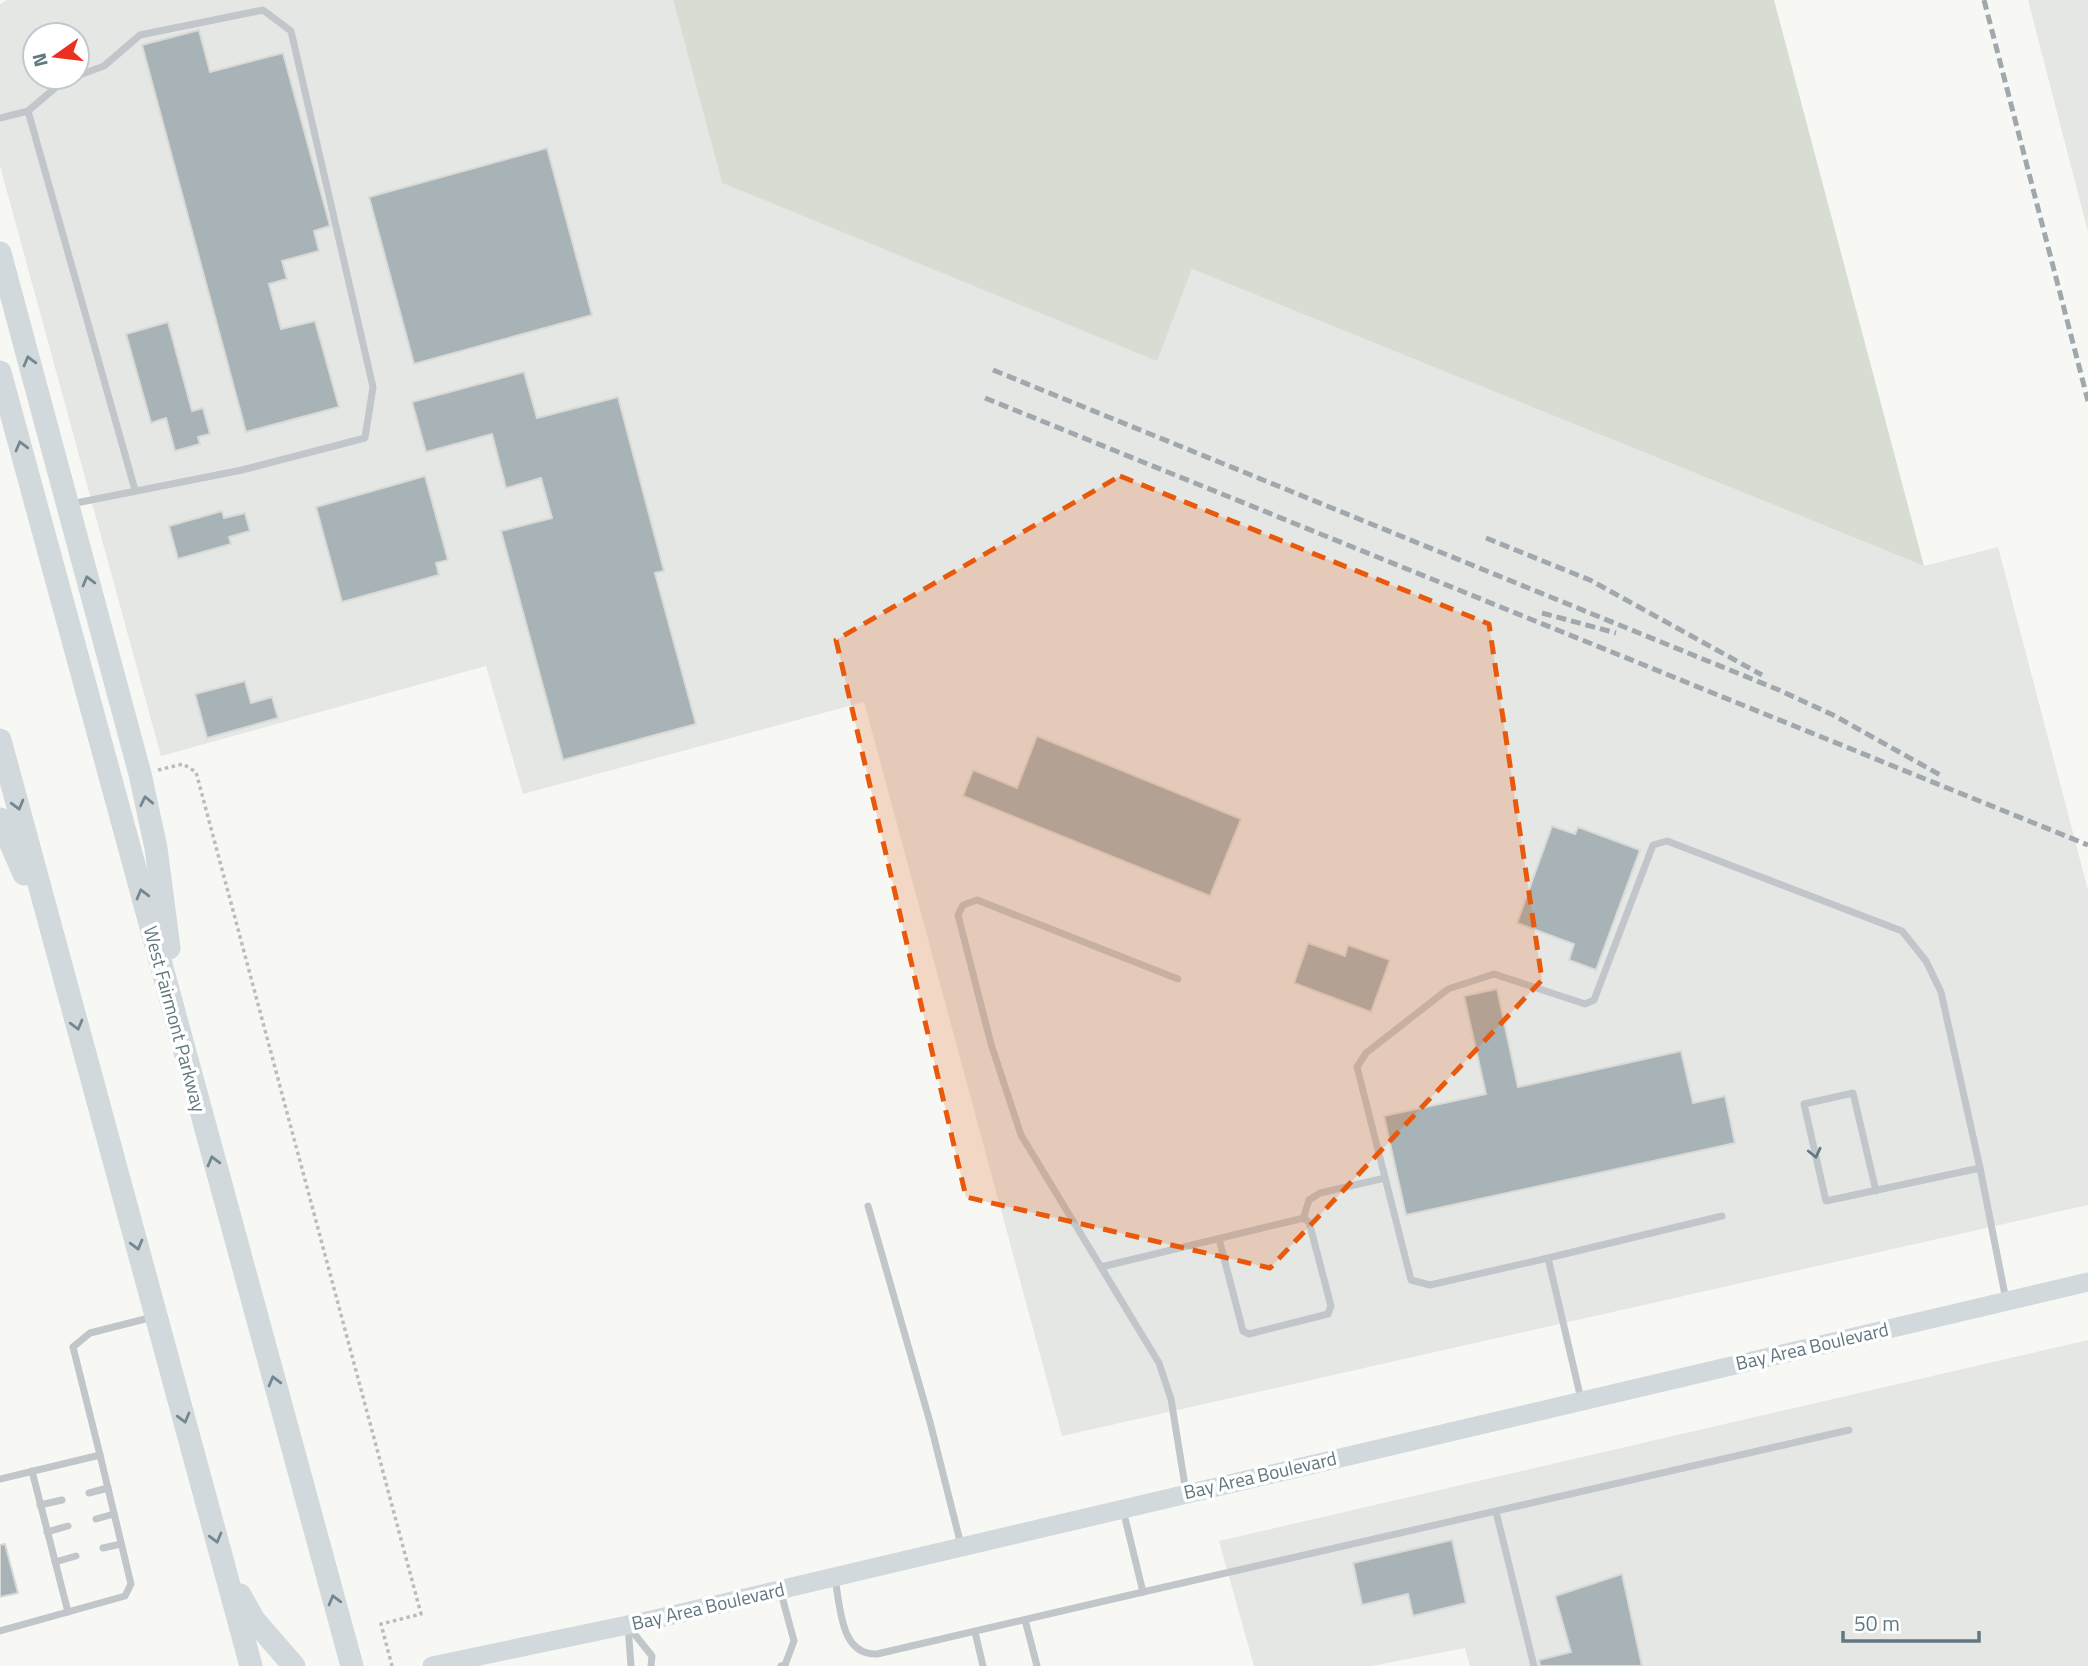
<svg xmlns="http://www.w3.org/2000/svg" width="2088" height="1666" font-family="'Titillium Web',sans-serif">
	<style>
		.built { fill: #e5e7e5; fill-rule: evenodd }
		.green { fill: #d8ddd3 }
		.building { fill: #a7b3b6; stroke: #d9d9d6; stroke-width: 2 }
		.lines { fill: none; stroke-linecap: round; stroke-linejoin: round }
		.path { stroke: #b8bdbf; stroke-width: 3.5; stroke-dasharray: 3.5 3.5; stroke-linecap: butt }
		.lane { stroke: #c0c6c9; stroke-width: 7 }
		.secondary { stroke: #d2d9dc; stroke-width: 19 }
		.primary { stroke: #d2d9dc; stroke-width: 23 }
		.rail { stroke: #9fa9ad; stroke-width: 5; stroke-dasharray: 10 5; stroke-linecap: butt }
		.oneway { stroke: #72878f }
		.oneway2 { stroke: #617881 }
		.marked { fill: #e8590c; fill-opacity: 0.2; stroke: #e8590c; stroke-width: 5; stroke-dasharray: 14 9; stroke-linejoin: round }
		.labels { text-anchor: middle; stroke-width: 7; stroke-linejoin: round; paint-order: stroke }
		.street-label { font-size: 19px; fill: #617881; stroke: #fff }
	</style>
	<rect width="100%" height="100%" fill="#f7f7f4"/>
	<g class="built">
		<path d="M7 0H673L722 183 1156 360 1192 269 1924 566 1998 547 2088 890V1205L1062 1436 864 702 523 794 486 666 161 756 0 166V4ZM35 35H77V77H35Z"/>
		<polygon points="2028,0 2088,0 2088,232"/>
		<polygon points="2088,1340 2088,1666 1470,1666 1465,1648 1371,1666 1254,1666 1219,1541"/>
	</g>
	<polygon class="green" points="673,0 1774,0 1924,566 1192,269 1157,361 722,183"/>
	<g class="building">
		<polygon points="199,30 210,72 283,53 330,226 314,231 319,251 282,261 287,279 269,284 281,329 315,321 339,407 246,432 142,45"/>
		<polygon points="547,148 592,315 414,364 369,197"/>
		<polygon points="168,322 192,411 203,408 210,434 198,437 200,444 175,451 166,418 151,423 126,334"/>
		<polygon points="524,372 537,418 618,397 664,571 655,573 696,724 563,760 501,531 552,518 541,478 506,488 492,434 426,452 412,402"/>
		<polygon points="425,476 448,560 436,563 439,575 342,602 316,507"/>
		<polygon points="222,511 224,518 245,513 250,531 229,537 231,544 178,559 169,526"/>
		<polygon points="245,681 251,703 272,697 278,718 207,738 195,694"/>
		<polygon points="1037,736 1241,819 1210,896 963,796 973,770 1017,788"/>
		<polygon points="1552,826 1575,834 1578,827 1640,850 1596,970 1569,960 1574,944 1517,923"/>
		<polygon points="1308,943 1345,956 1348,945 1390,960 1371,1012 1294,983"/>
		<polygon points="1497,989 1518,1087 1681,1051 1693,1103 1725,1096 1735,1143 1406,1215 1384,1116 1486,1094 1464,996"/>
		<polygon points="1452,1540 1466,1603 1413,1616 1408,1594 1362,1605 1353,1563"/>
		<polygon points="5,1544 18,1593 0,1597 0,1545"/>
		<polygon points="1622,1574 1642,1666 1540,1666 1539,1660 1571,1652 1555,1596"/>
	</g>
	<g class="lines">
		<polyline class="path" points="158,770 183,764 196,772 421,1614 381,1624 392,1666"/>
		<g class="lane">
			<polyline points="28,111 135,490"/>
			<polyline points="0,118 28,111 62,82 75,77"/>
			<polyline points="71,504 242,470 365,438 373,387 291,31 263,10 140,35 104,66 77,76"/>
			<polyline points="1178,979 977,900 963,905 958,915 991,1044 1021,1135 1159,1363 1171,1399 1186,1492"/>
			<polyline points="1876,1191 1853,1093 1804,1104 1826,1201 1980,1168 2006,1300"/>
			<polyline points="868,1206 930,1422 961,1545"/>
			<polyline points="1303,1219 1309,1200 1320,1193 1385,1178"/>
			<polyline points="1548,1258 1722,1216"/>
			<polyline points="1101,1267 1304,1218 1309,1222 1331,1306 1328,1314 1249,1334 1243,1331 1219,1239"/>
			<polyline points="1581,1399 1548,1258 1430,1285 1411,1280 1357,1067 1366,1053 1448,989 1494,974 1585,1004 1594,1000 1653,845 1667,841 1902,931 1926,961 1941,992 1980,1168"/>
			<polyline points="32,1471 68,1612"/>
			<polyline points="0,1479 100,1455 73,1347 90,1333 153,1317"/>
			<polyline points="89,1493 108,1488"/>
			<polyline points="40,1505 62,1500"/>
			<polyline points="1496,1512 1534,1666"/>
			<polyline points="96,1519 114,1514"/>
			<polyline points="47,1532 68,1526"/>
			<polyline points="103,1548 121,1544"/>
			<polyline points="55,1562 76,1556"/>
			<path d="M835 1580C841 1608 840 1655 877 1654L1143 1592 1123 1510"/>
			<polyline points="1143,1592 1849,1430"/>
			<polyline points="1025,1620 1037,1666"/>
			<polyline points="628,1626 652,1656 651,1666"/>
			<polyline points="628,1626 631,1666"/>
			<polyline points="0,1631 125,1596 131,1584 100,1455"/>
			<polyline points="975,1632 983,1666"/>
			<polyline points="781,1666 785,1665 794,1641 781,1593"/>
		</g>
		<polyline class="secondary" points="432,1666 656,1619 2088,1282"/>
		<g class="primary">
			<polyline points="0,253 140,774 156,848 169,948"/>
			<polyline points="0,372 352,1666"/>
			<polyline points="0,740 251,1666"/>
			<polyline points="0,819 24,874"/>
			<polyline points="240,1595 254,1620 294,1666"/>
		</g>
		<g class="rail">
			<polyline points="1984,0 2088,401"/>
			<polyline points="993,370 1779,690 1835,716 1942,776"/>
			<polyline points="985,398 2088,845"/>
			<polyline points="1486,538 1590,580 1762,675"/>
			<polyline points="1542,613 1616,633"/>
		</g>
	</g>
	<defs><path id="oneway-chevron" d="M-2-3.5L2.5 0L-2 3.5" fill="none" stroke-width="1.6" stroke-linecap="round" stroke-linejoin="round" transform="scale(1.75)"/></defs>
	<g class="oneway">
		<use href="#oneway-chevron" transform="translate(29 361) rotate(-105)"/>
		<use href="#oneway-chevron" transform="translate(21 446) rotate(-105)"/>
		<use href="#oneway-chevron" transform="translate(88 581) rotate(-105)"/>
		<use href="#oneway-chevron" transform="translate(146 801) rotate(-102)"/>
		<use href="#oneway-chevron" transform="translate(18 805) rotate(75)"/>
		<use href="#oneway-chevron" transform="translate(142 894) rotate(-105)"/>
		<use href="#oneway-chevron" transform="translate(77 1025) rotate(75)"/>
		<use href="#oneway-chevron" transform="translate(213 1161) rotate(-105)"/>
		<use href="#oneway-chevron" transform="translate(137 1245) rotate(75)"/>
		<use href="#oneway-chevron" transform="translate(274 1381) rotate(-105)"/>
		<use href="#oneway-chevron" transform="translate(184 1418) rotate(75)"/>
		<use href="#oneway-chevron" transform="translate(216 1538) rotate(75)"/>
		<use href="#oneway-chevron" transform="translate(334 1600) rotate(-105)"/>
	</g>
	<use class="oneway2" href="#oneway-chevron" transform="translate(1815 1153) rotate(77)"/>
	<path class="marked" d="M1120 476 1489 624 1542 980 1270 1268 966 1197 836 640Z"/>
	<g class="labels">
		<g class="street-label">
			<text transform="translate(175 1019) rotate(75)" y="7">West Fairmont Parkway</text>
			<text transform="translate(1812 1346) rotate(-13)" y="7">Bay Area Boulevard</text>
			<text transform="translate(1260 1475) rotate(-13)" y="7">Bay Area Boulevard</text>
			<text transform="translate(708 1606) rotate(-13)" y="7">Bay Area Boulevard</text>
		</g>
	</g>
	<g transform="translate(56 56) rotate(256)"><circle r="33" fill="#ffffff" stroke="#c0c9cd" stroke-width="2"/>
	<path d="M0-5L12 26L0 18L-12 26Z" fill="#ec301f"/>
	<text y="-10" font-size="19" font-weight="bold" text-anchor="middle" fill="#617881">N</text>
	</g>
	<path d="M1843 1631v10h136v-10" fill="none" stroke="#617881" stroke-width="3.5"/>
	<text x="1854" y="1631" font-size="21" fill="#617881" stroke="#ffffff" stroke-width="5" paint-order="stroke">50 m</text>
</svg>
